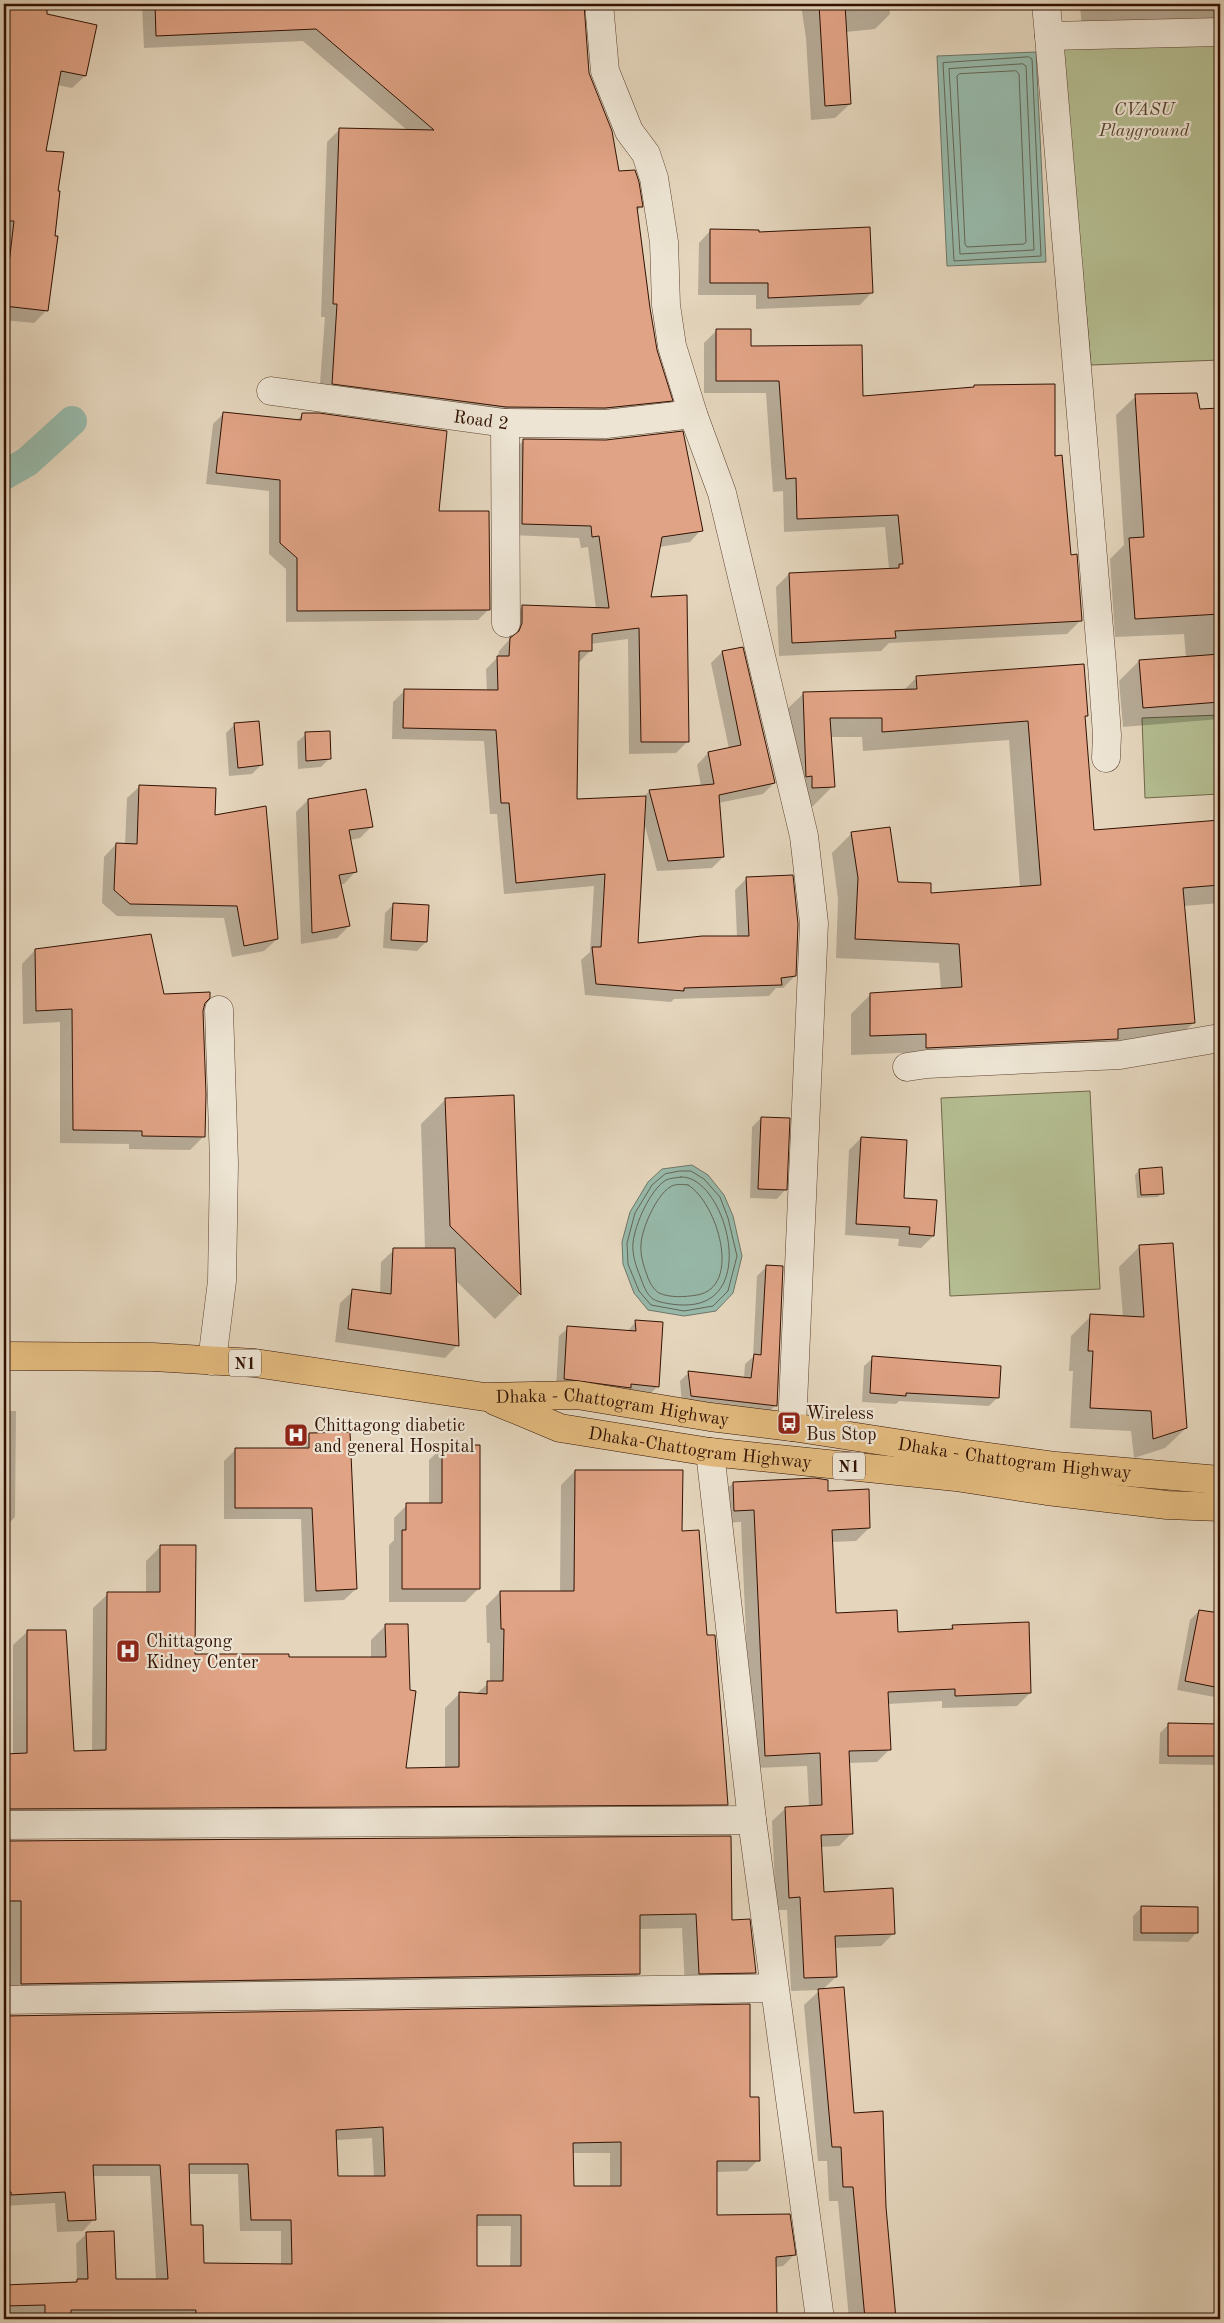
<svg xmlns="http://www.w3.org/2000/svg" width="1224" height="2323" font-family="'Old Standard TT',serif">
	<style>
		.green { fill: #b4bd91; stroke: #72674a }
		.water { fill: #97b9aa; stroke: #6e7667 }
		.shadow { fill: #0003; fill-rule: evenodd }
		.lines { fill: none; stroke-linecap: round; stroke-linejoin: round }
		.shore { stroke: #646556; stroke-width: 1 }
		.canal { stroke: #97b9aa; stroke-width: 30 }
		.building { fill: #e0a385; stroke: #311102; fill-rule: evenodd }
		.minor-casing { stroke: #5e4230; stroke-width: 29 }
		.highway-casing { stroke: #311102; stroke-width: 29 }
		.minor { stroke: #ede4d3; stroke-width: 28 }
		.highway { stroke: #e2ba7e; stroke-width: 28 }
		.labels { text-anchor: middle; stroke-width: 4.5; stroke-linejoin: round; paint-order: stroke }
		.shield { fill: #ede4d3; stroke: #695041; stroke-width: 1 }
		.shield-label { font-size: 16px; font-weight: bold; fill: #311102 }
		.park-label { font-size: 18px; font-style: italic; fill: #58452d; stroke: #ede4d3 }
		.street-label { font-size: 18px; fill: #311102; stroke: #ede4d3 }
		.poi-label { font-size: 18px; fill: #311102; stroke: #ede4d3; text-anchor: start }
	</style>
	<rect width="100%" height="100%" fill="#e4d5bc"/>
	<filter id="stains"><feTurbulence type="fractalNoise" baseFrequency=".004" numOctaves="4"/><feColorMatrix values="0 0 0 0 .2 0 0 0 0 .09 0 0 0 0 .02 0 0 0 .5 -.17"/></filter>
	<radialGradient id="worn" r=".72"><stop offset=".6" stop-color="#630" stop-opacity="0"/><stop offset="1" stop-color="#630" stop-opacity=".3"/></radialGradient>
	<g class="green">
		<polygon points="1220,40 1220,360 1091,365 1062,47"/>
		<polygon points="1220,715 1220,794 1145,798 1142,718"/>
		<polygon points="1090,1091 1100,1289 950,1296 941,1098"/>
	</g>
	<g class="water">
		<polygon points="1036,52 1046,262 947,266 937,56"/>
		<polygon points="692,1165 708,1175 724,1195 733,1216 742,1256 733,1293 716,1311 684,1316 648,1310 634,1293 623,1264 622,1242 630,1212 648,1182 662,1169"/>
	</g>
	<g class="shadow">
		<polygon points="142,4 583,4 588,73 618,173 641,207 637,211 656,351 671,400 658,413 592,421 319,396 325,317 321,317 327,142 340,129 407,130 303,41 144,48"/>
		<polygon points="755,4 889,4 890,14 875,29 846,32 850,104 835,118 811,120 806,38 801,5"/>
		<polygon points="1080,4 1220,4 1220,30 1082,30"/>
		<polygon points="4,6 96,26 85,76 72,88 57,85 44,152 57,192 47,310 34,323 4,320"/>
		<polygon points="711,230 758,233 872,292 860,305 756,309 756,295 698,295 699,243"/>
		<polygon points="717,330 750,347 862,397 972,388 975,386 1054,457 1080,621 1067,634 889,643 881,651 779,656 776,587 789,574 889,569 885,527 784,532 783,491 773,492 766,393 704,393 704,343"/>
		<polygon points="1136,396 1199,410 1220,410 1220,719 1123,727 1119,681 1139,661 1186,657 1184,634 1115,637 1110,559 1124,545 1116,415"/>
		<polygon points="224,413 296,421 302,415 438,512 489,609 478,620 286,622 286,569 269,554 269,491 206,484 213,424"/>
		<polygon points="524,440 701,530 690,542 659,547 650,598 688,741 676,753 629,754 628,639 590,644 590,651 578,663 576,801 643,798 649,791 701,786 697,765 708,753 729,749 711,663 722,652 774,783 763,794 718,803 723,857 712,868 657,871 644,822 636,944 737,937 735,890 747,878 795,976 783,988 776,988 769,996 674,999 671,1002 585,995 581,960 590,952 594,886 504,894 497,814 490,814 484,741 392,739 393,702 405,690 487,691 486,669 498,657 499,651 509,640 510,619 522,607 596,609 588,547 581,548 579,538 510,535 512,452"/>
		<polygon points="917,677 1087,716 1084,718 1093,832 1220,821 1220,903 1184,906 1194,1022 1174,1042 851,1055 851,1014 871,994 941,990 939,963 836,958 838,899 832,853 852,833 897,883 929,894 1020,888 1009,740 863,751 862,737 830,737 833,786 813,806 793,807 783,713 803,694 903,691"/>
		<polygon points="235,724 261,765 252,774 229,776 226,733"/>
		<polygon points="306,734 330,758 321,767 298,769 297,742"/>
		<polygon points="140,786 214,816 277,939 264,951 232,957 224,918 117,916 102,903 104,857 116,844 125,845 127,798"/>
		<polygon points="308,800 372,826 360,838 350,840 356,871 344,884 340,884 349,926 337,938 301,944 296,812"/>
		<polygon points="394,904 426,942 417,951 383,948 385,913"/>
		<polygon points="35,950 163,995 204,1002 202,1010 203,1137 190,1150 129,1149 129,1144 60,1143 60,1022 23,1024 22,964"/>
		<polygon points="513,1097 519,1295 495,1319 455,1280 457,1345 445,1358 335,1342 340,1303 353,1291 380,1294 381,1262 394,1250 425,1250 421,1124 446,1099"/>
		<polygon points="761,1118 785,1190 777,1199 750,1198 752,1127"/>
		<polygon points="861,1138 903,1199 933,1236 921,1248 898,1246 899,1239 845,1235 849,1150"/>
		<polygon points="1139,1170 1162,1193 1158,1197 1137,1198 1135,1175"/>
		<polygon points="1139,1247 1186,1428 1165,1448 1134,1458 1131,1431 1070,1428 1073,1371 1069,1371 1071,1336 1091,1316 1123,1317 1119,1267"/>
		<polygon points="766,1267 776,1405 767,1414 682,1404 680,1381 689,1372 744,1379 745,1364 753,1357 757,1276"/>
		<polygon points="636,1321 658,1386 649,1395 556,1387 559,1336 568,1328 627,1332"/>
		<polygon points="873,1358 998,1397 989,1406 899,1401 896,1404 862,1402 864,1366"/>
		<polygon points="4,1411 16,1411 15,1517 4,1528"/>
		<polygon points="309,1434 356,1589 344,1600 304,1602 301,1519 224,1519 224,1461 236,1449 297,1449 297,1446"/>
		<polygon points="443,1447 478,1589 465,1602 389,1602 389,1545 394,1540 394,1518 407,1505 429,1505 429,1460"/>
		<polygon points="575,1471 681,1532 706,1637 727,1804 713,1819 4,1823 4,1755 13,1755 13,1645 28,1631 73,1752 92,1751 93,1608 108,1594 146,1594 146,1561 161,1546 194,1655 287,1659 371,1658 371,1640 385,1626 405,1770 445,1769 445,1708 459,1694 476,1694 490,1682 490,1643 487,1643 486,1606 500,1592 560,1592 561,1485"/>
		<polygon points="733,1483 827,1492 869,1528 856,1541 831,1542 834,1614 897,1633 948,1631 953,1626 1030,1693 1017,1706 942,1708 942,1701 888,1704 890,1749 877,1762 849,1763 852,1833 839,1846 821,1847 823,1893 894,1933 881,1946 834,1948 836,1977 822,1990 853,2114 885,2207 895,2319 849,2319 838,2201 829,2201 827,2161 818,2161 804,2005 820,1990 791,1991 787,1910 776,1910 772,1821 786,1808 809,1807 807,1766 752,1768 741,1522 721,1523 720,1496"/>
		<polygon points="1199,1611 1220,1615 1220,1698 1177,1690 1190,1620"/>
		<polygon points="1168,1725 1220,1725 1220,1765 1159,1764 1160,1733"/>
		<polygon points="730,1837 731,1922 755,1972 740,1987 685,1988 682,1928 639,1929 639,1974 624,1988 7,1998 7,1915 4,1915 4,1842"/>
		<polygon points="1142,1907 1196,1933 1188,1942 1133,1941 1133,1916"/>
		<path d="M748 2005 749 2098 758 2160 747 2171 715 2172 716 2216 794 2255 783 2266 775 2267 776 2319H10V2316H4V2266H5L6 2286 74 2284 77 2280 76 2244 87 2233 115 2280H156L150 2176H93L94 2219 83 2231 57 2232 55 2203 4 2206V2017ZM372 2138 374 2178H337L336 2140ZM572 2153H610V2187H573ZM188 2174H238L240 2231H281V2265L202 2264 190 2226ZM476 2226H511L510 2267H476Z"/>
	</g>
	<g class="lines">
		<g class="shore">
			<polygon points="1029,57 1032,59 1041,256 954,261 943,63"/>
			<polygon points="1023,64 1026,66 1034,250 960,254 949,69"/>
			<polygon points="1016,71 1019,74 1026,242 1024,244 967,247 965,244 957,76 959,74"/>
			<polygon points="680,1171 691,1171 704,1179 720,1197 728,1218 737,1256 728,1291 713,1306 684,1311 651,1305 639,1291 628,1264 627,1243 635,1213 652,1185 665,1174"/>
			<path d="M681 1177C725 1175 762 1307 683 1305 676 1305 659 1303 653 1299 646 1294 643 1284 640 1276 636 1266 632 1255 633 1243 635 1224 650 1190 666 1180 670 1178 676 1178 681 1177Z"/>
			<path d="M688 1185C717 1202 743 1287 697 1295 685 1297 670 1298 659 1293 654 1290 650 1283 648 1278 644 1267 640 1256 641 1244 642 1228 656 1196 670 1187 674 1184 683 1184 688 1185Z"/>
		</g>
		<polyline class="canal" points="4,475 27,462 72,421"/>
	</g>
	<g class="building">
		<polygon points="4,4 47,9 47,14 97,25 86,76 61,71 46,151 64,152 58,191 60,191 55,236 58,236 48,311 4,306 14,221 9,221 9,216 4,216"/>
		<polygon points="155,4 584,4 589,73 612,131 619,171 635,170 639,182 643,207 637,207 650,308 657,350 673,401 605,408 506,407 332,384 337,304 333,304 339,128 434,130 316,29 156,36"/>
		<polygon points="819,4 845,4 851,104 825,106"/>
		<polygon points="870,227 873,293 768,298 768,283 710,283 710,229 759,230 759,232"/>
		<polygon points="716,329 751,329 751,346 862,345 863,396 974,387 974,385 1055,384 1055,456 1062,455 1071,555 1077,554 1082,621 895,631 896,638 792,643 789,573 899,568 899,564 903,564 898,515 797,519 796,478 786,479 779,381 716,381"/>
		<polygon points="1197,393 1200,409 1220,408 1220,614 1135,619 1129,538 1144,537 1135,394"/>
		<polygon points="223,412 301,420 302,413 319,413 447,431 439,511 489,511 490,610 297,611 297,558 280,543 280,480 216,473"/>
		<polygon points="683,431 703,531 662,537 651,597 687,595 689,742 641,742 639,628 592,634 592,651 579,651 577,799 646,796 638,943 702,936 749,936 746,877 793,875 798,924 796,976 781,978 782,985 684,988 684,991 596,984 592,947 601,947 605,874 516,883 509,803 501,803 496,730 403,728 404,689 498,690 497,656 509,656 510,638 519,631 522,623 522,605 609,608 599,536 592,537 591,526 522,524 523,439 606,440"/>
		<polygon points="743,647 775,783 719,795 724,857 668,861 649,790 714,784 708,752 741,745 722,651"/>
		<polygon points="1220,654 1220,702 1143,708 1139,660"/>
		<polygon points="1084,664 1088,716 1085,716 1094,830 1220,820 1220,885 1183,888 1195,1023 1118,1029 1118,1039 926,1048 926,1034 870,1036 870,993 962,987 959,944 855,939 858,878 851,832 890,827 898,882 931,883 931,893 1041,885 1028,721 882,732 882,718 830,718 835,787 812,788 812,776 806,777 803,692 917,689 916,676"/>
		<polygon points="259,721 263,765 238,768 234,723"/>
		<polygon points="330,731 331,759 306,761 305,732"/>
		<polygon points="139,785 216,788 215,815 266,806 278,939 244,946 237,906 130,904 114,890 116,843 137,844"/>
		<polygon points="366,789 373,827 349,830 357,872 339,875 350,926 312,933 308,799"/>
		<polygon points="393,903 429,905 427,942 391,940"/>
		<polygon points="151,934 164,994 210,992 210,998 205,1003 203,1011 206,1094 205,1137 142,1136 142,1131 73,1130 72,1009 36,1011 35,949"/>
		<polygon points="514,1095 521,1295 450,1226 445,1098"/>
		<polygon points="761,1117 790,1118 787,1190 758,1189"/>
		<polygon points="861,1137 907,1140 904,1198 937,1200 934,1236 909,1234 910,1227 856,1224"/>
		<polygon points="1162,1167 1164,1194 1141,1195 1139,1169"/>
		<polygon points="1173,1243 1187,1428 1153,1439 1151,1411 1090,1408 1093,1351 1088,1351 1090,1314 1144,1317 1139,1245"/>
		<polygon points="393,1248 455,1248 459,1346 348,1329 352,1289 391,1294"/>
		<polygon points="766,1265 783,1266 777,1406 691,1396 688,1371 751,1378 754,1354 761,1355"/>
		<polygon points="635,1320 663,1322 659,1387 631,1384 631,1388 564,1379 567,1326 636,1331"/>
		<polygon points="872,1356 1001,1366 999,1398 906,1393 906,1396 870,1393"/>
		<polygon points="350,1432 357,1589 316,1591 312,1508 235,1508 235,1448 309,1448 309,1433"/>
		<polygon points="442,1445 480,1445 480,1589 402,1589 402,1530 406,1530 406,1503 442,1503"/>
		<polygon points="575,1470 683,1470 682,1531 699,1530 707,1635 715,1635 728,1805 4,1809 4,1754 27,1753 27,1630 66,1630 74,1751 106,1750 107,1592 160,1592 160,1545 196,1545 195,1654 289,1654 289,1657 386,1657 385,1624 408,1624 410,1690 416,1691 406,1768 459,1767 459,1692 487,1694 487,1681 503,1681 504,1629 501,1629 500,1591 574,1591"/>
		<polygon points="815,1478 828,1480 828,1491 869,1489 870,1528 832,1530 836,1613 897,1610 898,1632 953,1629 952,1625 1029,1622 1031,1693 955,1696 955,1689 888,1692 891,1750 849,1751 853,1834 821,1835 824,1892 893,1888 895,1934 835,1936 837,1977 804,1978 800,1897 789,1898 785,1807 822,1805 820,1753 765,1756 754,1510 734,1511 733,1482"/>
		<polygon points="1199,1610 1220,1613 1220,1688 1185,1681"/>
		<polygon points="1168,1723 1220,1724 1220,1756 1168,1756"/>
		<polygon points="731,1836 732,1920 750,1919 756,1973 699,1974 696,1914 640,1915 640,1974 21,1984 21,1901 4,1901 4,1841"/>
		<polygon points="1141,1906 1198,1907 1198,1933 1141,1933"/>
		<polygon points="844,1987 854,2113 883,2111 886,2207 896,2319 865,2319 853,2187 843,2187 841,2147 832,2147 818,1989"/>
		<path d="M750 2004V2097H759L760 2161H717V2215L790 2214 796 2255 776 2257 777 2319H195L196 2310H71V2315H45V2305L4 2306V2285L77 2282V2279H88L86 2232 114 2231 116 2279H168L160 2165H93L96 2220 68 2221 65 2192 11 2195V2192H8L7 2090H4V2016ZM383 2127 385 2176H338L336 2130ZM621 2142V2186H574L573 2143ZM189 2164H248L251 2220H291L292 2264 204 2263 203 2225H191ZM477 2215H521V2266H477Z"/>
	</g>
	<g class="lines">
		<g class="minor-casing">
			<g id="minor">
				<polyline points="599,4 605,71 629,131 646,154 654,178 664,242 666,305 672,346 693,414 722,493 804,836 814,923 792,1427"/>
				<polyline points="1046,4 1049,36 1220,32"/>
				<polyline points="1049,36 1102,664 1107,735 1106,758"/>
				<path id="s1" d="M271 391 505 423 606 424 693 414"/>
				<polyline points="505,423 506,623"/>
				<polyline points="907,1067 927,1064 1120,1055 1220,1038"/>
				<polyline points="212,1361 222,1281 224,1163 219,1010"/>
				<polyline points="710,1452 752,1820 820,2319"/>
				<polyline points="4,1825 752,1820"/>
				<polyline points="4,2000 774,1988"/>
			</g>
		</g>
		<g class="highway-casing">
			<g id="highway">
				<path id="s2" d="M4 1356 153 1357 255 1363 485 1397 577 1395 710 1417 792 1427 967 1454 1056 1466 1220 1480"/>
				<path id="s3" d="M495 1401 560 1428 710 1452 956 1477 1047 1491 1167 1505 1220 1507"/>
			</g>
		</g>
		<use href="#minor" class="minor"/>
		<use href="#highway" class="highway"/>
	</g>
	<defs>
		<g id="bus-square" transform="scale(1.25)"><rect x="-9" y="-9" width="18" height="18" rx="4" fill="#8f2418" stroke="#ede4d3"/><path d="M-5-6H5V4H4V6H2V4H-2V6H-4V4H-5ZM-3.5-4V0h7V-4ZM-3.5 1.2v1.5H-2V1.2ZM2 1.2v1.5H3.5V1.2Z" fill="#fff"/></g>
		<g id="hospital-square" transform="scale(1.25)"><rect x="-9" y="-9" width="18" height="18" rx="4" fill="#8f2418" stroke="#ede4d3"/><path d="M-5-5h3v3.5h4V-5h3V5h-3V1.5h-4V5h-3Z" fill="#fff"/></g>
	</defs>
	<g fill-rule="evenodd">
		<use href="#bus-square" x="789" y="1423"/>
		<use href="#hospital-square" x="296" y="1435"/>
		<use href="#hospital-square" x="128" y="1651"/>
	</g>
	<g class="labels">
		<g class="shield">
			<rect x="229" y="1349.5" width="32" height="27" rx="4"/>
			<rect x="833" y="1452.5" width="32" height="27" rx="4"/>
		</g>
		<g class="shield-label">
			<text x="245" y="1369">N1</text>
			<text x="849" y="1472">N1</text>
		</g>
		<g class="park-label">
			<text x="1144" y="115">CVASU<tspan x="1144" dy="21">Playground</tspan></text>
		</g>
		<g class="street-label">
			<text dy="6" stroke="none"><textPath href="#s1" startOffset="212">Road 2</textPath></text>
			<text dy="6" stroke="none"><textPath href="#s2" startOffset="612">Dhaka - Chattogram Highway</textPath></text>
			<text dy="6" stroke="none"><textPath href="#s3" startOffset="212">Dhaka-Chattogram Highway</textPath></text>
			<text dy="6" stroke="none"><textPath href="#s2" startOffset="1018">Dhaka - Chattogram Highway</textPath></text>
		</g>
		<g class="poi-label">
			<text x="806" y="1419">Wireless<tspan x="806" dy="21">Bus Stop</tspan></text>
			<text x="314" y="1431">Chittagong diabetic<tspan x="314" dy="21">and general Hospital</tspan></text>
			<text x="146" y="1647">Chittagong<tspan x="146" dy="21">Kidney Center</tspan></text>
		</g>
	</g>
	<rect width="1224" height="2323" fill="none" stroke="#e4d5bc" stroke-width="20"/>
	<rect x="5" y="5" width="1214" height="2313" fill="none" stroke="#311102" stroke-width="2.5"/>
	<rect x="10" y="10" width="1204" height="2303" fill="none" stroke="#311102"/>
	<rect width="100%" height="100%" filter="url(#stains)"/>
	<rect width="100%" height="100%" fill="url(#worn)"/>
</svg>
